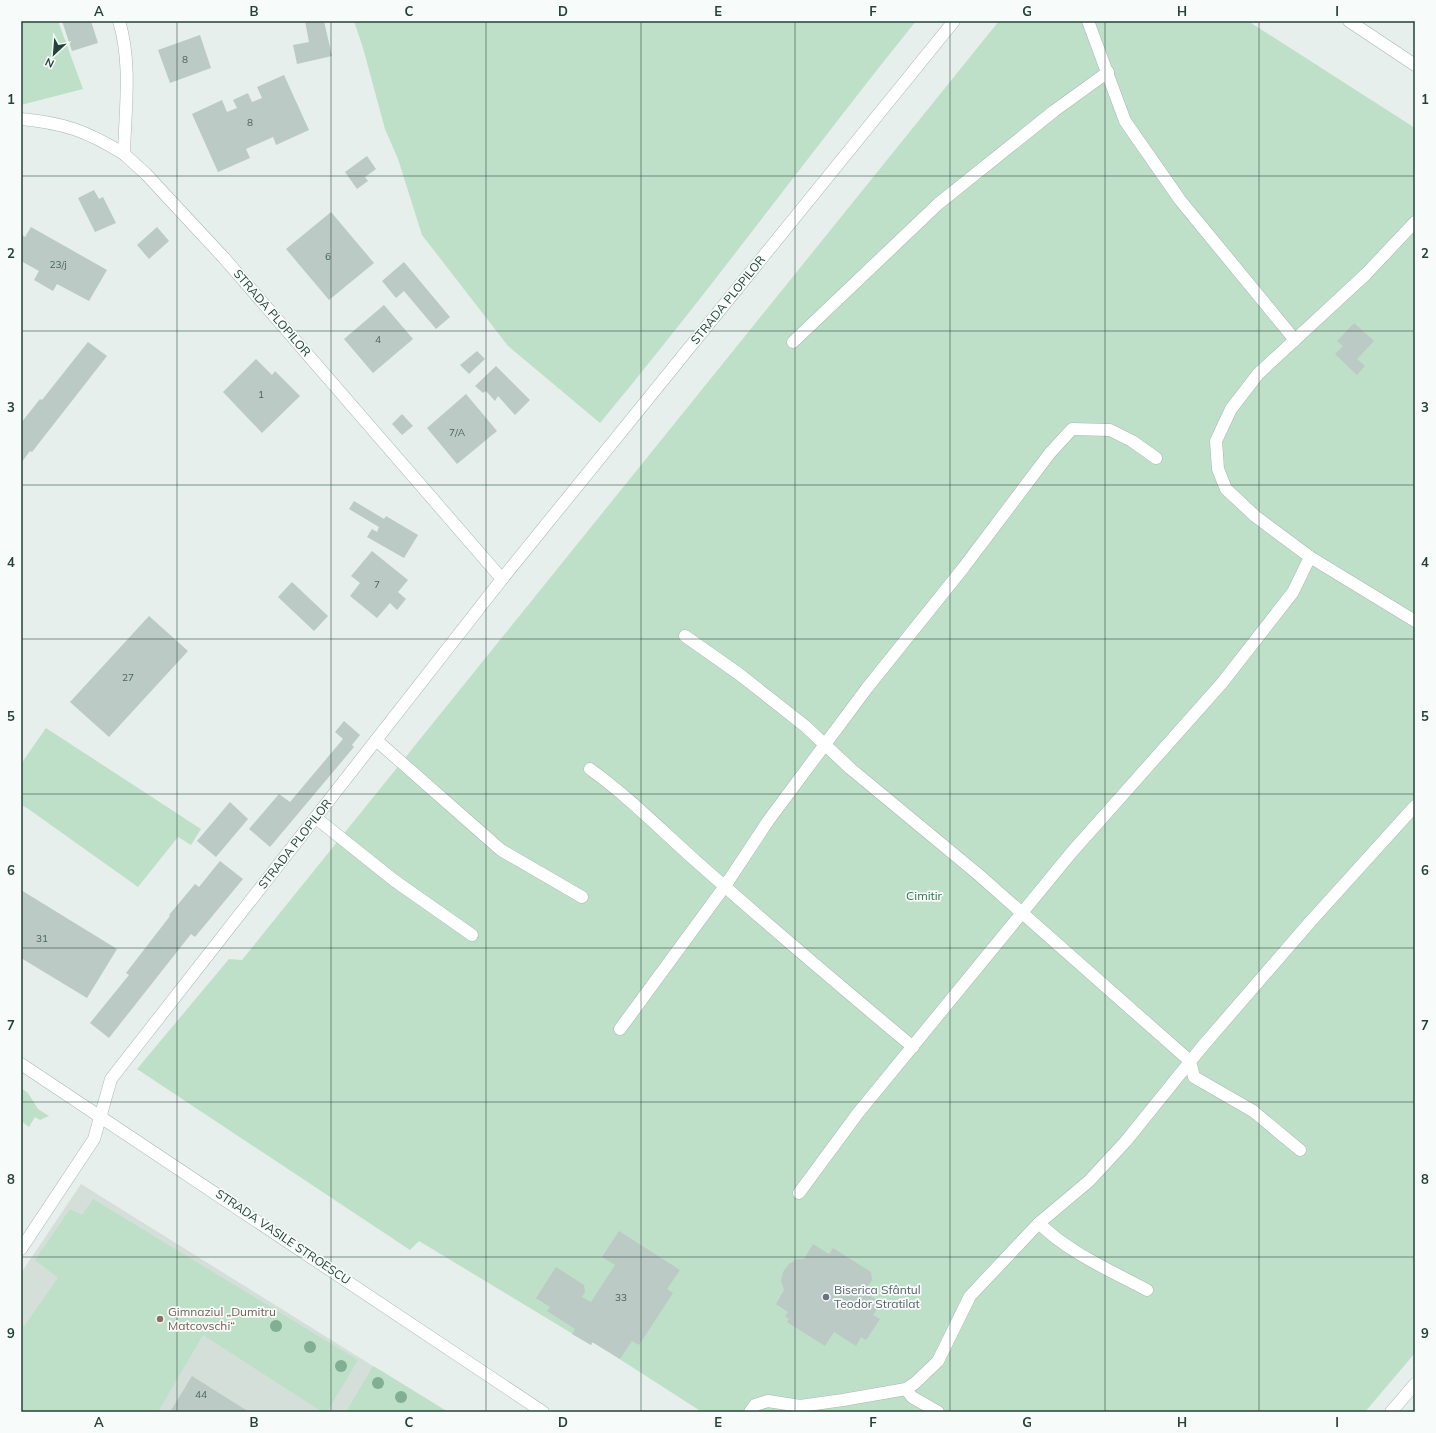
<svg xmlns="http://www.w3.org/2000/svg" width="1436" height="1433" font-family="Mulish,sans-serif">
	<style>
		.built { fill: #d4dfda }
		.green { fill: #bfe0c8 }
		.building { fill: #bbcac4 }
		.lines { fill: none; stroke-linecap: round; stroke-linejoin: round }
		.lane-casing { stroke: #a8b8b2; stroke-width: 13 }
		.street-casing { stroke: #a8b8b2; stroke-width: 13 }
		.secondary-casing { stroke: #a4bbb3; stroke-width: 13 }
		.lane { stroke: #fff; stroke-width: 12 }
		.street { stroke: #fff; stroke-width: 12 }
		.secondary { stroke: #fff; stroke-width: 12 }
		.tree { fill: #80af93 }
		.grid { fill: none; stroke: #24423a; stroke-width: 1; stroke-opacity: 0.55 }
		.worship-dot { fill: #6b7280; stroke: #f7fbf9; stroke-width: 1.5 }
		.education-dot { fill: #8d6e63; stroke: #f7fbf9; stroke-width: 1.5 }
		.labels { text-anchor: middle; stroke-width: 3.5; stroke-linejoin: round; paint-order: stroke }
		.number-label { font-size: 10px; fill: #4a645c }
		.street-label { font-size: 12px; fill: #24423a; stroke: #f7fbf9 }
		.park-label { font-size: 12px; fill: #2d7a4b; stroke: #f7fbf9 }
		.worship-label { font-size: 12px; fill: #5b616d; stroke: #f7fbf9; text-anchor: start }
		.education-label { font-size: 12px; fill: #785e54; stroke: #f7fbf9; text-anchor: start }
		.neatline { fill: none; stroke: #24423a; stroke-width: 1.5 }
		.grid-label { font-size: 13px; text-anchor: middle; font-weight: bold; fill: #24423a }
	</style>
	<rect width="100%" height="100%" fill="#e6efeb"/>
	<polygon class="built" points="81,1184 373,1366 448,1412 21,1412 21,1273"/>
	<g class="green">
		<polygon points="21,21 58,21 83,89 21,105"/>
		<path d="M354 21H916C809 154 709 292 600 423L508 346 422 235 398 159 385 129 363 48Z"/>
		<polygon points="999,21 1248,21 1415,128 1415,1353 1365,1412 702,1412 593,1342 591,1345 419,1241 410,1250 137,1069 229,959 242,960"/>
		<polygon points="46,728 201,829 191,845 178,837 138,887 27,808 23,806 21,810 21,764"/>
		<polygon points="21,1088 28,1093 38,1109 49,1116 40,1120 35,1117 29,1127 21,1121"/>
		<polygon points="93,1199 358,1360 327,1412 322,1412 203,1335 158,1412 21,1412 21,1323 24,1326 58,1278 35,1260 70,1209 82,1215"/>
		<polygon points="373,1366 380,1370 448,1412 346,1412"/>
	</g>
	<g class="building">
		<polygon points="62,21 91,21 98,43 72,51"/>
		<polygon points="305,21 324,21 332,56 297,64 293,45 309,42"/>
		<polygon points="200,35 211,68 170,83 158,50"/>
		<polygon points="284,75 309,130 276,145 273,137 246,149 250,158 218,172 192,114 222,100 227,112 237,108 233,100 248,93 252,102 262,98 257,87"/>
		<polygon points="367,156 376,169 365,177 368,181 357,189 345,172"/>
		<polygon points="94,190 99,199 103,197 116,223 95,232 78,198"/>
		<polygon points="331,212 374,263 329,300 286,249"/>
		<polygon points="31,227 107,270 89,301 57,284 53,291 34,280 39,271 21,261 21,234 25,237"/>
		<polygon points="157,227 169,241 149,259 137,245"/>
		<polygon points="404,262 450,317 436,329 404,291 396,298 382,281"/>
		<polygon points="384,305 413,339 373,373 344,339"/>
		<polygon points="1354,323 1374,341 1357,359 1365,366 1357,375 1335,354 1343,346 1337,341"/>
		<polygon points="88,342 107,356 32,452 30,451 21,463 21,423 40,399 42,400"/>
		<polygon points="477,351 485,359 469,374 460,365"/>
		<polygon points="256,359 272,375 275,371 300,396 262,433 223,392"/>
		<polygon points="496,366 530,400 515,415 498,396 495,401 486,391 483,393 475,386"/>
		<polygon points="466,394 497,431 457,464 427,428"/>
		<polygon points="402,414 413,426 402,435 392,424"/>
		<polygon points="354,501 384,519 386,516 418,535 404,558 367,537 372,529 377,532 379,527 349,509"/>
		<polygon points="372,551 408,580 398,592 406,599 397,610 390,603 377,618 350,596 360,583 351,576"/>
		<polygon points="292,582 328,616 314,631 278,597"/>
		<polygon points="149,616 188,651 109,737 70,702"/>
		<polygon points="344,721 360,735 352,745 354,747 270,847 249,829 279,794 290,802 343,739 335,732"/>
		<polygon points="230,802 248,819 216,857 197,841"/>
		<polygon points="220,861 243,879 195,937 191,934 109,1038 90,1023 129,975 126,973 170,916 169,915 195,884 199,887"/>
		<polygon points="21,890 117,949 87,998 21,958"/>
		<polygon points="619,1231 680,1270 667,1289 673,1293 639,1345 632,1341 620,1359 592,1342 591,1345 572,1334 575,1329 547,1311 550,1307 536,1298 556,1267 584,1285 585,1292 582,1297 591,1302 615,1265 602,1257"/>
		<polygon points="813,1244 829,1254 833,1248 871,1272 872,1280 864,1292 881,1303 873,1315 880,1319 866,1340 861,1337 856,1346 834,1332 825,1346 787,1322 789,1319 785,1316 788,1312 776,1304 784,1290 781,1281 783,1272 789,1264 797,1259 804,1259"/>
		<polygon points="192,1376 249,1412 170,1412"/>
	</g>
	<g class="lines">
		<g class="lane-casing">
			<g id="lane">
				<polyline points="1088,21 1125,121 1180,200 1295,340"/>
				<polyline points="1415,222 1366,274 1258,374 1231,409 1216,441 1218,469 1226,489 1255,516 1310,557 1415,621"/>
				<polyline points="793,342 938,204 1054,111 1108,72"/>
				<polyline points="685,636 739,674 805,726 851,769 979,875 1190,1061 1194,1077 1253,1111 1300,1150"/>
				<polyline points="376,740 501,850 582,897"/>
				<path d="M590 769C629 797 661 830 697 862 768 925 840 986 913 1047"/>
				<polyline points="316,818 395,881 472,935"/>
				<polyline points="620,1029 725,886 768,821 867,688 964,567 1050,453 1072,429 1110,430 1132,441 1156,458"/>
				<polyline points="799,1193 858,1113 1071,853 1222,683 1293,592 1310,557"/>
				<path d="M1039 1223C1066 1251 1113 1272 1147 1290"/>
				<polyline points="906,1389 912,1397 938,1412"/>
				<polyline points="750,1412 755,1405 768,1401 800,1406 843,1400 906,1389 915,1383 938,1361 970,1296 1039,1223 1089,1181 1126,1141 1201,1048 1310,922 1415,806"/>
			</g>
		</g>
		<g class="street-casing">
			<g id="street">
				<path d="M119 21C132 63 125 111 124 154L146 174 224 258 502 579"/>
				<polyline points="1349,21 1415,65"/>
				<path d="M21 119C64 123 87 131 124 154"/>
				<polyline points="21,1249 94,1139 111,1079 502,579 954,21"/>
				<polyline points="1391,1412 1415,1384"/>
			</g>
		</g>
		<g class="secondary-casing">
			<polyline id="secondary" points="21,1064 543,1412"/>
		</g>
		<use href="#lane" class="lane"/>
		<use href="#street" class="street"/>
		<use href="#secondary" class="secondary"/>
	</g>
	<g class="tree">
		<circle cx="276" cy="1326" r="6"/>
		<circle cx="310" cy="1347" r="6"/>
		<circle cx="341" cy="1366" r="6"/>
		<circle cx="378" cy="1383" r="6"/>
		<circle cx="401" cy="1397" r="6"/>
	</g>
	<path class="grid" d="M177 21V1412M331 21V1412M486 21V1412M641 21V1412M795 21V1412M950 21V1412M1105 21V1412M1259 21V1412M21 176H1415M21 331H1415M21 485H1415M21 639H1415M21 794H1415M21 948H1415M21 1102H1415M21 1257H1415"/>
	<circle class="worship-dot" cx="826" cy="1297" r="4"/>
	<circle class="education-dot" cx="160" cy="1319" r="4"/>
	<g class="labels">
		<g class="number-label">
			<text x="185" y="63">8</text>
			<text x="250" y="126">8</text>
			<text x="328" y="260">6</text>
			<text x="58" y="268">23/j</text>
			<text x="378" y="343">4</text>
			<text x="261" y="398">1</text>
			<text x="457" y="436">7/A</text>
			<text x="377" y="588">7</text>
			<text x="128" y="681">27</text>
			<text x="42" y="942">31</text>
			<text x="621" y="1301">33</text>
			<text x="201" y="1398">44</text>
		</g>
		<g class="street-label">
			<text transform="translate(728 300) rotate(-51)" y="4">STRADA PLOPILOR</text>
			<text transform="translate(272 313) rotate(49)" y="4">STRADA PLOPILOR</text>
			<text transform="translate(295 844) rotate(-52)" y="4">STRADA PLOPILOR</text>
			<text transform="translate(283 1237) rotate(34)" y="4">STRADA VASILE STROESCU</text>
		</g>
		<g class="park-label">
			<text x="924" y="900">Cimitir</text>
		</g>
		<g class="worship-label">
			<text x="834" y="1294">Biserica Sfântul<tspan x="834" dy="14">Teodor Stratilat</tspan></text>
		</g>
		<g class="education-label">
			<text x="168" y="1316">Gimnaziul „Dumitru<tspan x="168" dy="14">Matcovschi“</tspan></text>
		</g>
	</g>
	<rect width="1436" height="1433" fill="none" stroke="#f7fbf9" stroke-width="44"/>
	<g transform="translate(54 54) rotate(206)" stroke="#f7fbf9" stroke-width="3" paint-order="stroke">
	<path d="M0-3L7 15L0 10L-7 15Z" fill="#24423a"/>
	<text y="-6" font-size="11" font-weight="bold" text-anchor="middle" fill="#24423a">N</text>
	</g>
	<rect x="22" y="22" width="1392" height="1389" class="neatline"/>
	<g class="grid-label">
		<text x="99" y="16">A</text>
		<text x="254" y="16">B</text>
		<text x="409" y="16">C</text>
		<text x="563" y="16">D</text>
		<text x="718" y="16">E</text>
		<text x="873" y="16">F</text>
		<text x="1027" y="16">G</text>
		<text x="1182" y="16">H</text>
		<text x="1337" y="16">I</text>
		<text x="11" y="104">1</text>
		<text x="1425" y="104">1</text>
		<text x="11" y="258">2</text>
		<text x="1425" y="258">2</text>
		<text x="11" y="412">3</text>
		<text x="1425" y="412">3</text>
		<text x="11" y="567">4</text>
		<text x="1425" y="567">4</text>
		<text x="11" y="721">5</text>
		<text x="1425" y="721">5</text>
		<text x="11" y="875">6</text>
		<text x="1425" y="875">6</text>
		<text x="11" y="1030">7</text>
		<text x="1425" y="1030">7</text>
		<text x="11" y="1184">8</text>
		<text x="1425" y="1184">8</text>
		<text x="11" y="1338">9</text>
		<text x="1425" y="1338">9</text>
		<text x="99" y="1427">A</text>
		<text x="254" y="1427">B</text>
		<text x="409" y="1427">C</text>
		<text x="563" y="1427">D</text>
		<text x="718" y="1427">E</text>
		<text x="873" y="1427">F</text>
		<text x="1027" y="1427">G</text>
		<text x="1182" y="1427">H</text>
		<text x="1337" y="1427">I</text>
	</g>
</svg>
